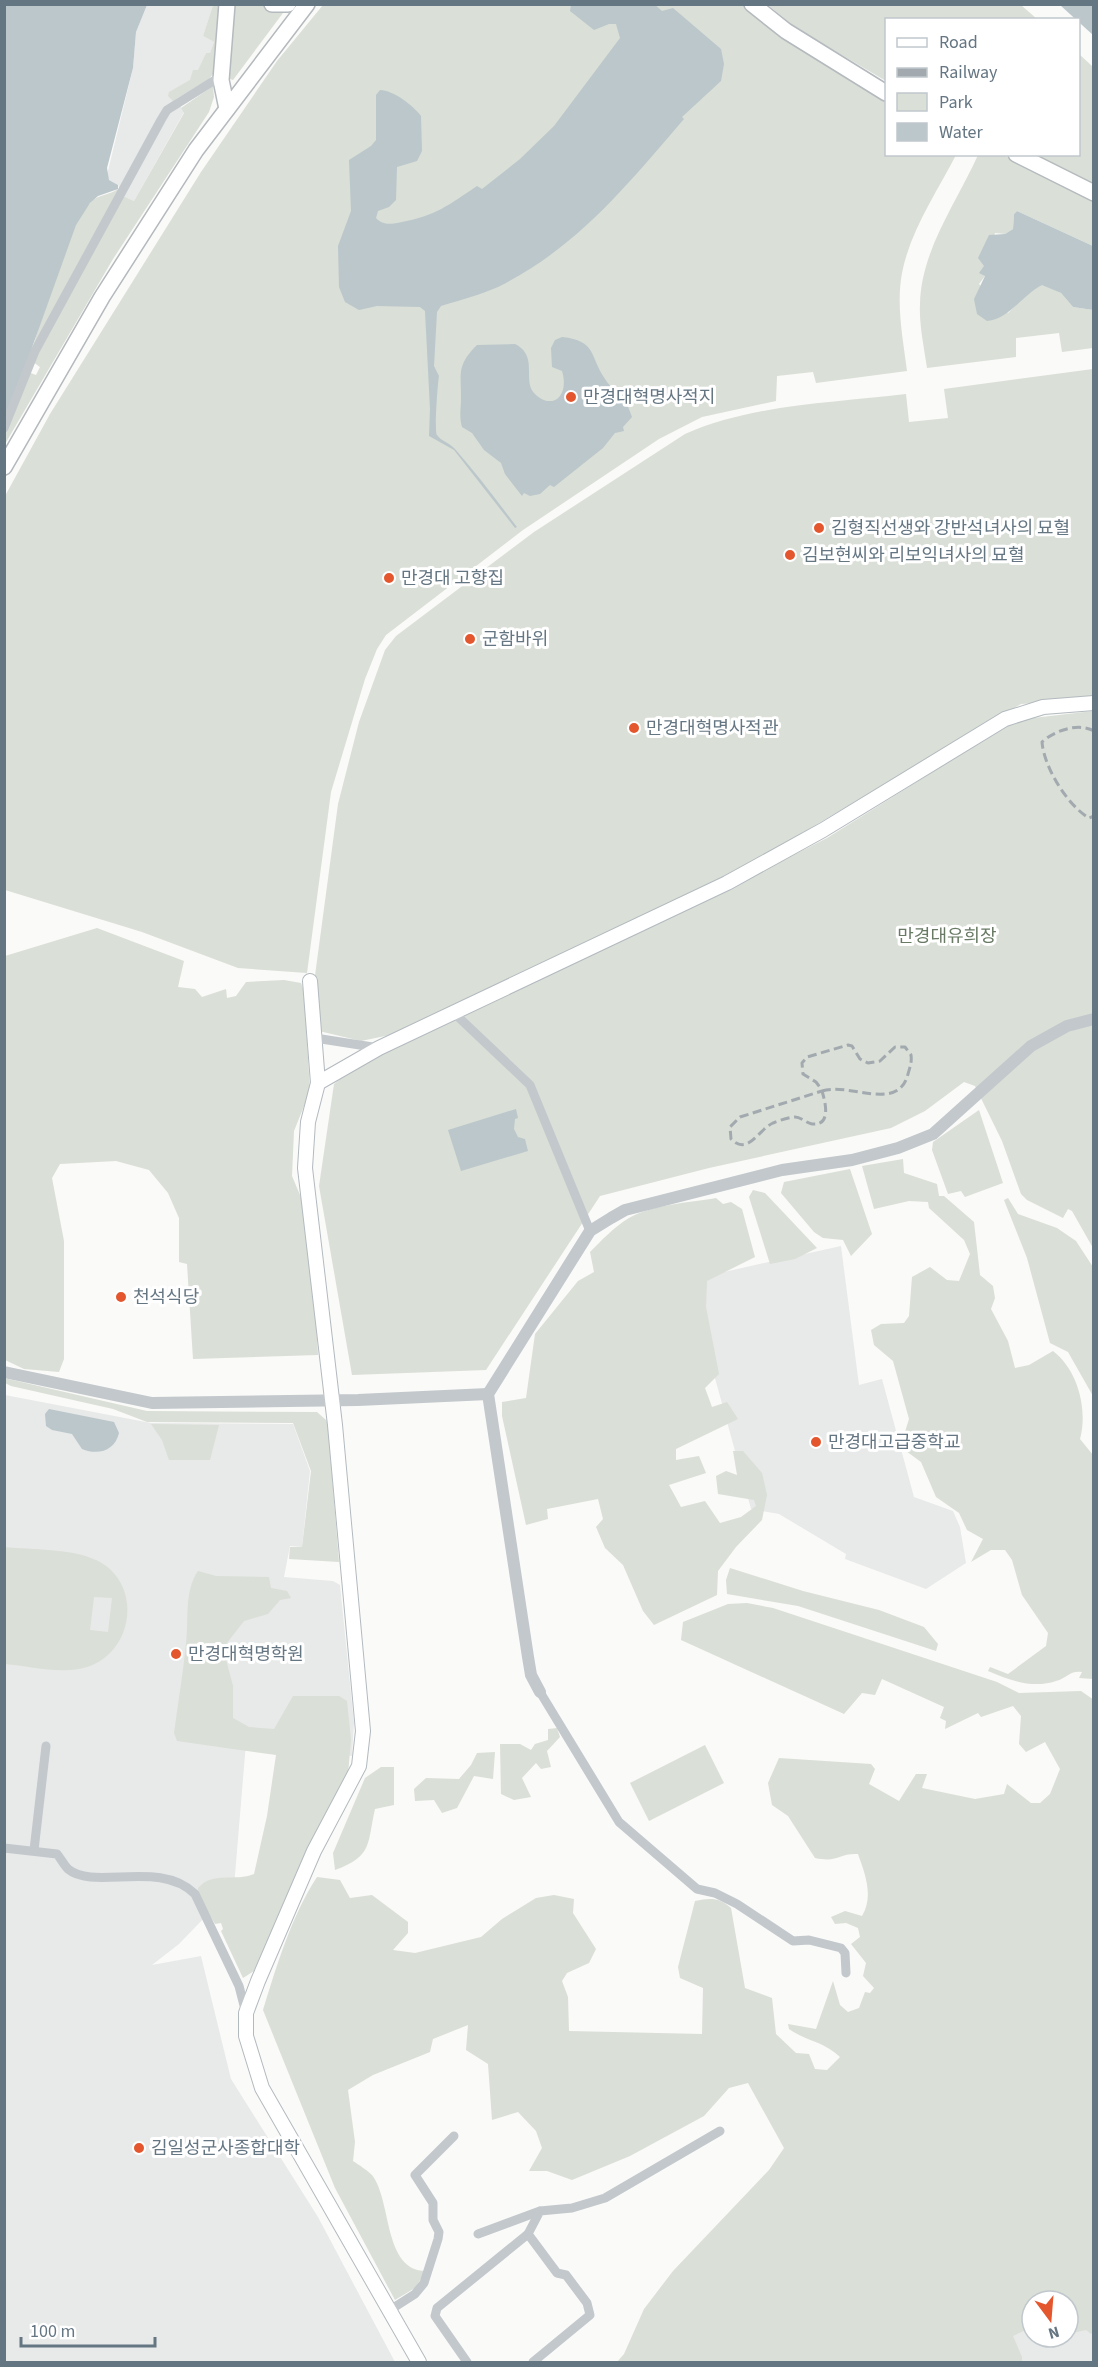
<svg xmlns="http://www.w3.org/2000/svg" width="1098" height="2367" font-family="'Source Sans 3','Noto Sans KR',sans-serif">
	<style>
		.built { fill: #e8e9e9 }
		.green { fill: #dadfd7; fill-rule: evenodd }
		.water { fill: #bbc7cb }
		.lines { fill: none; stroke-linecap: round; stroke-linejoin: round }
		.secondary-casing { stroke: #b3babf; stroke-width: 16 }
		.primary-casing { stroke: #b5babe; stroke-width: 18 }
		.trunk-casing { stroke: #b4b9bd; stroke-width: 18 }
		.minor { stroke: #c3c8cc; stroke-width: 9 }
		.tertiary { stroke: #c3c8cc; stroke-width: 12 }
		.secondary { stroke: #fff; stroke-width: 14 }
		.primary { stroke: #fff; stroke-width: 15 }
		.trunk { stroke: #fff; stroke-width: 15 }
		.rail { stroke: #a2aab0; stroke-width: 3; stroke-dasharray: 9 4.5; stroke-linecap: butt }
		.poi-dot { fill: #e4572e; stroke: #fff; stroke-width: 2 }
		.labels { text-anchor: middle; stroke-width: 6; stroke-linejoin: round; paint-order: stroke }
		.poi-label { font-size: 18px; fill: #657683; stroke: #fff; text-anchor: start }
		.park-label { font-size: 18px; fill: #687a64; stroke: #fff }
	</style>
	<rect width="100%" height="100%" fill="#fafaf8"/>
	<g class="built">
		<polygon points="147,5 213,5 203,36 214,42 210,53 206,53 198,71 176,99 184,112 134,201 123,196 118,185 109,180 107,175 133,68 136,32"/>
		<polygon points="841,1246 859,1385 882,1379 914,1497 953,1511 960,1527 966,1563 926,1589 845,1559 846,1554 779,1514 751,1509 688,1280"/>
		<polygon points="5,1395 151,1423 293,1424 310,1471 302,1547 290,1546 284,1577 333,1581 340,1585 354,1723 352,1756 246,1743 234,1887 179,1944 152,1965 201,1956 231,2079 318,2217 395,2362 5,2362"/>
		<polygon points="1093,2300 1093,2362 918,2362 1032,2310 1032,2337 1068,2337 1068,2301"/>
	</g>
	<g class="green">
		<polygon points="213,5 224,5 217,69 209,79 173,101 168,96 169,92 190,80 193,70 198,70 206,53 210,53 214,42 203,36"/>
		<polygon points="229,5 261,5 283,13 233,80 227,78"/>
		<path d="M323 5H745C793 45 832 68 886 97V154L956 155C937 192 910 231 902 273 896 305 903 339 907 371L816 383 813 372 777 376 776 401 702 417 659 439 523 530 386 635 377 649 365 679 331 792 307 973 238 968 142 932 5 890V496L50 414 201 172 277 61Z"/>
		<polygon points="768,5 1021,5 1037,19 886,20 886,81 796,28"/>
		<polygon points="1079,54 1093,67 1093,184 1030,155 1078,154"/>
		<polygon points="213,86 214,97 209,112 113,259 5,444 5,432 28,372 36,375 40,367 33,362 123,196 134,201 184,113 181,108"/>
		<path d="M978 155H1003L1093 200V246L1017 211 1014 214 1013 229 1005 234 995 233 984 266 985 276 979 284 1008 313 1030 291 1042 284 1061 293 1073 307 1093 310V348L1062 352 1059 333 1016 338V357L927 368C924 347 919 325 920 304 921 250 957 202 978 155Z"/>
		<path d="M118 189 119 190 33 347C46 304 60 237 90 203 98 194 110 195 118 189Z"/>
		<path d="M1093 369V699L1021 704 744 867 693 894 390 1035 361 1041 319 1031 314 983 338 804 359 722 385 650 396 636 534 532 685 434C753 404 833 403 906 394L909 422 948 418 944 389Z"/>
		<polygon points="1093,711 1093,1248 1072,1211 1068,1209 1063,1218 1027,1200 1021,1194 1002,1141 975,1086 964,1082 925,1111 891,1128 709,1168 600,1196 486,1370 352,1375 319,1186 334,1084 359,1063 725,890 827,838 1016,720"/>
		<polygon points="97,928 184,961 178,987 195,989 202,997 226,989 227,998 236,996 246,982 284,980 301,983 304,991 310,1091 294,1131 292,1176 305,1207 313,1271 318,1355 193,1359 187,1264 179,1262 179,1218 168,1193 149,1170 116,1161 60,1164 52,1178 64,1241 64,1359 59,1372 24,1369 5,1360 5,956"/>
		<polygon points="979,1110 1003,1183 965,1197 961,1191 948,1194 932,1150 933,1142"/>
		<path d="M903 1159 904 1173 937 1184 939 1196H944L974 1222 980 1275 993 1286 995 1298 991 1309 1008 1341 1015 1368 1029 1365 1053 1351C1078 1370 1088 1410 1080 1439L1093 1455V1679L1079 1678 1082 1672C1070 1670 1067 1678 1056 1681 1033 1689 1009 1680 988 1671L990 1667 1008 1674 1046 1646 1048 1633 1022 1595 1012 1560 1005 1550H991L971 1562 983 1539 967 1530 959 1513 936 1497 921 1462 906 1451 904 1435 909 1419 893 1361 874 1345 871 1330 881 1324 904 1323 909 1316 912 1277 930 1267 947 1280 959 1281 970 1254 964 1240 929 1208 928 1202 909 1201 874 1209 862 1166Z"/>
		<polygon points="850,1169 872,1234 851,1256 843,1240 823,1238 814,1232 781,1193 784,1182"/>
		<polygon points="753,1190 765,1193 817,1248 795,1259 770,1264 749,1197"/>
		<path d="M716 1198 723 1204 731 1202 742 1209 755 1257 707 1281 706 1307 719 1374 705 1388 712 1407 727 1402 738 1419 676 1449V1460L699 1456 706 1473 669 1485 681 1507 705 1501 720 1523 741 1517 756 1506 754 1500 718 1494 716 1476 726 1471 737 1475 733 1451H743L762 1473 767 1495 762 1520 736 1547 718 1571 717 1595 654 1625 643 1611 623 1565 605 1548 596 1527 603 1519 598 1499 547 1509 548 1519 526 1525 502 1416V1402L526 1398 535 1334 578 1281 594 1272 590 1252C602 1240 614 1227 629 1218 654 1204 688 1203 716 1198Z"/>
		<polygon points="1008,1198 1018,1214 1057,1228 1076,1241 1093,1267 1093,1396 1068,1352 1050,1343 1027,1258 1004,1200"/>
		<polygon points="4,1378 147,1411 317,1412 326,1420 328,1425 339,1562 289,1559 290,1547 302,1547 311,1471 293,1423 147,1422 113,1409 11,1386 5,1383"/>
		<polygon points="151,1424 219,1425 210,1460 169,1460 162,1440"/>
		<path d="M4 1547C33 1550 69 1548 96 1560 143 1582 135 1652 87 1667 62 1675 30 1666 5 1664ZM94 1597 112 1598 108 1632 90 1630Z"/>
		<polygon points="730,1568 803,1591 879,1610 924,1627 938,1644 936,1651 798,1606 727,1594 726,1580"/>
		<path d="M198 1571 216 1576 269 1577 271 1588 287 1591 291 1598 280 1600 268 1614 244 1621 223 1648 233 1686V1718L249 1727 274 1729 293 1696H339L347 1701 351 1740 348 1774 254 1971 243 1978 221 1931 223 1929 221 1923 215 1924 199 1897 198 1888C213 1871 235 1882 254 1874L267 1816 276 1755 177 1741 174 1733C178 1703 183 1674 186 1644 189 1620 184 1591 198 1571Z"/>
		<path d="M747 1603 773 1608 861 1637 997 1682 1019 1693 1081 1691 1094 1700 1093 2332 1091 2334 1086 2330 1068 2334V2301H1032V2327L1013 2336 1022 2357V2362H617L624 2354 644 2309 673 2271 769 2170 784 2148 748 2083 729 2088 704 2116 630 2156 572 2180 547 2171H529L542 2148 536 2131 518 2112 492 2120 488 2064 466 2050 468 2025 433 2039 430 2052 373 2075 348 2090 355 2142 353 2161C359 2165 367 2170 372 2175 392 2200 383 2271 426 2271L415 2288 395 2300 335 2188 263 2010C277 1965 291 1917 317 1877L340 1880 350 1898 372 1895 408 1922V1933L393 1950 415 1953 481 1937 502 1919 536 1898 554 1895 574 1899 573 1913 596 1949 589 1963 567 1973 562 1981 568 1997 569 2031 702 2034 703 1988 680 1978 678 1967 695 1901C710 1898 719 1897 731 1908L745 1988 772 1998 776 2034 796 2053 809 2054 815 2069 827 2070 840 2057C825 2042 806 2041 789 2029L788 2024 816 2029 833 1981 840 2005 848 2012 859 2008 865 1992 870 1993 874 1988 863 1976 866 1963 851 1944 860 1937 858 1928 846 1923 835 1924 831 1917 845 1911 862 1916C874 1896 865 1874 858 1854 838 1853 839 1863 815 1858L788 1816 772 1805 768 1783 779 1758 871 1764 875 1769 869 1784 899 1801 916 1774H927L922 1788 975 1799 1004 1794 1007 1784 1031 1803H1040L1050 1794 1060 1769 1045 1742 1026 1752 1019 1744 1021 1716 1013 1706 981 1717 978 1713 945 1729 946 1721 940 1718 944 1707 882 1679 875 1695 862 1693 844 1714 681 1640 683 1622 728 1604Z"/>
		<polygon points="557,1728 560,1737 547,1751 551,1767 541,1769 536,1763 522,1778 531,1797 514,1800 501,1794 500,1744 520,1744 531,1750 535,1744 548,1740 548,1729"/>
		<polygon points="705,1745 724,1783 649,1821 630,1783"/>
		<polygon points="495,1752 493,1779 474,1776 457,1808 442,1813 434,1800 415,1801 414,1789 426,1778 459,1779 471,1765 477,1753"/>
		<path d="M381 1767H394V1805L375 1809C367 1844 373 1856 335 1870L333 1853 365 1778Z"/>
	</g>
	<g class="water">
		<path d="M654 4 662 11 673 8 721 49 724 64 721 81 682 117 684 119C627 185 578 247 498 287 480 295 460 300 441 306L437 312 434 366 439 376C438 380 434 432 437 435 441 441 450 443 455 449 477 474 497 501 517 527L515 528 454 450 429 436 430 409 425 311 420 307 377 306 359 310 345 302 339 287 338 246 351 211 349 160 371 146 376 140V95L380 90C393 90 414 106 421 116L422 151 417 161 397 167 396 200 389 207 378 211 376 218C383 226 392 224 402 222 435 216 449 205 477 186L482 189 520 159 554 126 620 38 616 24H609L594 30 570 11 571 5Z"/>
		<polygon points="5,5 147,5 136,32 133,68 107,168 109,180 118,185 118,189 98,196 90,203 76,225 5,423"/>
		<polygon points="1060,5 1093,5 1093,35"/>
		<path d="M1017 211 1093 246V310L1073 307 1061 293 1042 285C1022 295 1010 319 987 321L977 314 974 299 985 276 979 273 984 266 978 258 989 235 1005 234 1013 229 1014 214Z"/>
		<path d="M562 337C597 341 589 355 605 379 611 389 621 394 630 400L627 404 632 417 623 427 624 431 615 433 603 448 554 487 550 485 540 494 530 496 524 493 522 496 505 474 501 463 484 450 472 433 462 427C459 416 461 409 461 398 461 372 457 365 477 345L515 344C539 356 522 380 534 393 551 411 570 397 562 371L552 367 551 348 555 340Z"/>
		<polygon points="516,1109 518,1118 515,1119 514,1129 518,1137 525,1139 528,1151 461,1171 448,1130"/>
		<path d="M49 1409 114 1422 119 1433C115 1450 99 1456 82 1449L72 1434 52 1430 46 1426 45 1414Z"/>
	</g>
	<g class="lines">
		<g class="secondary-casing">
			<g id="secondary">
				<polyline points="310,981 318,1083 308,1122 305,1168 335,1425 363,1731 359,1766 314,1851 258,1981 246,2013 246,2036 262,2088 419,2362"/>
				<polyline points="318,1083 379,1048 727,883 823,830 1005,719 1043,707 1094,703"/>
			</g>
		</g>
		<g class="primary-casing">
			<g id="primary">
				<polyline points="227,4 221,80 227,109"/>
				<polyline points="272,4 288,4"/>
				<polyline points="752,4 786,31 886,93"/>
				<polyline points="1016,154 1094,193"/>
			</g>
		</g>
		<g class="trunk-casing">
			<polyline id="trunk" points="4,467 102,297 196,150 307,4"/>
		</g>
		<g class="minor">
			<polyline points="4,428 35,351 161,120 167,110 215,80 221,80"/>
			<polyline points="453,1012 530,1085 590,1231"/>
			<polyline points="315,1038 379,1048"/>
			<polyline points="540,1692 619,1822 697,1889 715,1893 737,1904 793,1941 809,1940 841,1948 845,1953 846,1973"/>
			<path d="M4 1848 57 1854C61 1859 64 1865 68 1869 94 1891 160 1859 195 1894L239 1986 246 2013"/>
			<polyline points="34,1850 46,1746"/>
			<polyline points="478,2234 540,2211"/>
			<polyline points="390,2310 415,2294 424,2283 438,2239 439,2232 433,2220 433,2203 415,2175 454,2136"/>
			<polyline points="467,2362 435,2316 437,2308 528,2234"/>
			<polyline points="533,2362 590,2315 587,2303 566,2275 557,2273 528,2234 540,2211 572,2208 605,2198 720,2131"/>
		</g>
		<g class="tertiary">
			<polyline points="4,1372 152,1403 358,1400 488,1394"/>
			<polyline points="540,1692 531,1675 528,1657 488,1394 590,1231 611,1218 625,1210 739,1181 782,1170 852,1160 898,1148 933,1134 1031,1046 1067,1026 1094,1019"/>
		</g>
		<use href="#secondary" class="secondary"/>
		<use href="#primary" class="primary"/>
		<use href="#trunk" class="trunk"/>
		<g class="rail">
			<path d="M1094 731C1078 722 1054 731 1042 742 1044 767 1067 805 1089 818L1094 816"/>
			<path d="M822 1091C850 1082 898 1113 908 1074 910 1067 912 1062 911 1055L905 1047H895L880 1061 868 1063 860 1059 852 1046 848 1045 807 1057 802 1063 803 1074 816 1082 822 1090V1091C825 1101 832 1126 812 1124 806 1123 801 1117 795 1117 789 1117 778 1121 773 1123 758 1130 748 1156 731 1139L730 1127 740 1117 822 1091"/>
		</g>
	</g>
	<g class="poi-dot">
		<circle cx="571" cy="397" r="6"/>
		<circle cx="819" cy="528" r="6"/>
		<circle cx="790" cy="555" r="6"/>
		<circle cx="389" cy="578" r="6"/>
		<circle cx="470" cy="639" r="6"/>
		<circle cx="634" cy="728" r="6"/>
		<circle cx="121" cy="1297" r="6"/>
		<circle cx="816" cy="1442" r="6"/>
		<circle cx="176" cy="1654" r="6"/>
		<circle cx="139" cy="2148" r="6"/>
	</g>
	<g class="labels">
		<g class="poi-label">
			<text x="583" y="403">만경대혁명사적지</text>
			<text x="831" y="534">김형직선생와 강반석녀사의 묘혈</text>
			<text x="802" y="561">김보현씨와 리보익녀사의 묘혈</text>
			<text x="401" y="584">만경대 고향집</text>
			<text x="482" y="645">군함바위</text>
			<text x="646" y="734">만경대혁명사적관</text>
			<text x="133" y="1303">천석식당</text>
			<text x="828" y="1448">만경대고급중학교</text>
			<text x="188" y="1660">만경대혁명학원</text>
			<text x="151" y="2154">김일성군사종합대학</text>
		</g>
		<g class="park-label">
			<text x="947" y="942">만경대유희장</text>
		</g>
	</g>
	<rect width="1098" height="2367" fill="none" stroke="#657683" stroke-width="12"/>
	<rect x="885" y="18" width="195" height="138" fill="#ffffff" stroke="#c1c8cd" stroke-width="1.5"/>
	<rect x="897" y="38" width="30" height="9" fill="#ffffff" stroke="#c1c8cd" stroke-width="1.5"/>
	<text x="939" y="48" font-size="18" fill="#657683">Road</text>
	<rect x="897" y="68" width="30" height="9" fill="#a2aab0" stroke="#c1c8cd" stroke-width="1.5"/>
	<text x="939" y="78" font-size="18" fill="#657683">Railway</text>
	<rect x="897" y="93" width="30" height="18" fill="#dadfd7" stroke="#c1c8cd" stroke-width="1.5"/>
	<text x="939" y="108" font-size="18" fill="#657683">Park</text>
	<rect x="897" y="123" width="30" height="18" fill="#bbc7cb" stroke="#c1c8cd" stroke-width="1.5"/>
	<text x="939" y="138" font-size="18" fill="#657683">Water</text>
	<g transform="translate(1050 2319) rotate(164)"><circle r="28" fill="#ffffff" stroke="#c1c8cd" stroke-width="1.5"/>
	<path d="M0-4.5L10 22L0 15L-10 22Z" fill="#e4572e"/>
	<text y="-9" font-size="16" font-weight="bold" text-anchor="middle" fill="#657683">N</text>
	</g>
	<path d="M21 2337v9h134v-9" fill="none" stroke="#657683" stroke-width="3"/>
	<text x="30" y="2337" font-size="18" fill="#657683" stroke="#ffffff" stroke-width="4.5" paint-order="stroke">100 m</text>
</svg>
